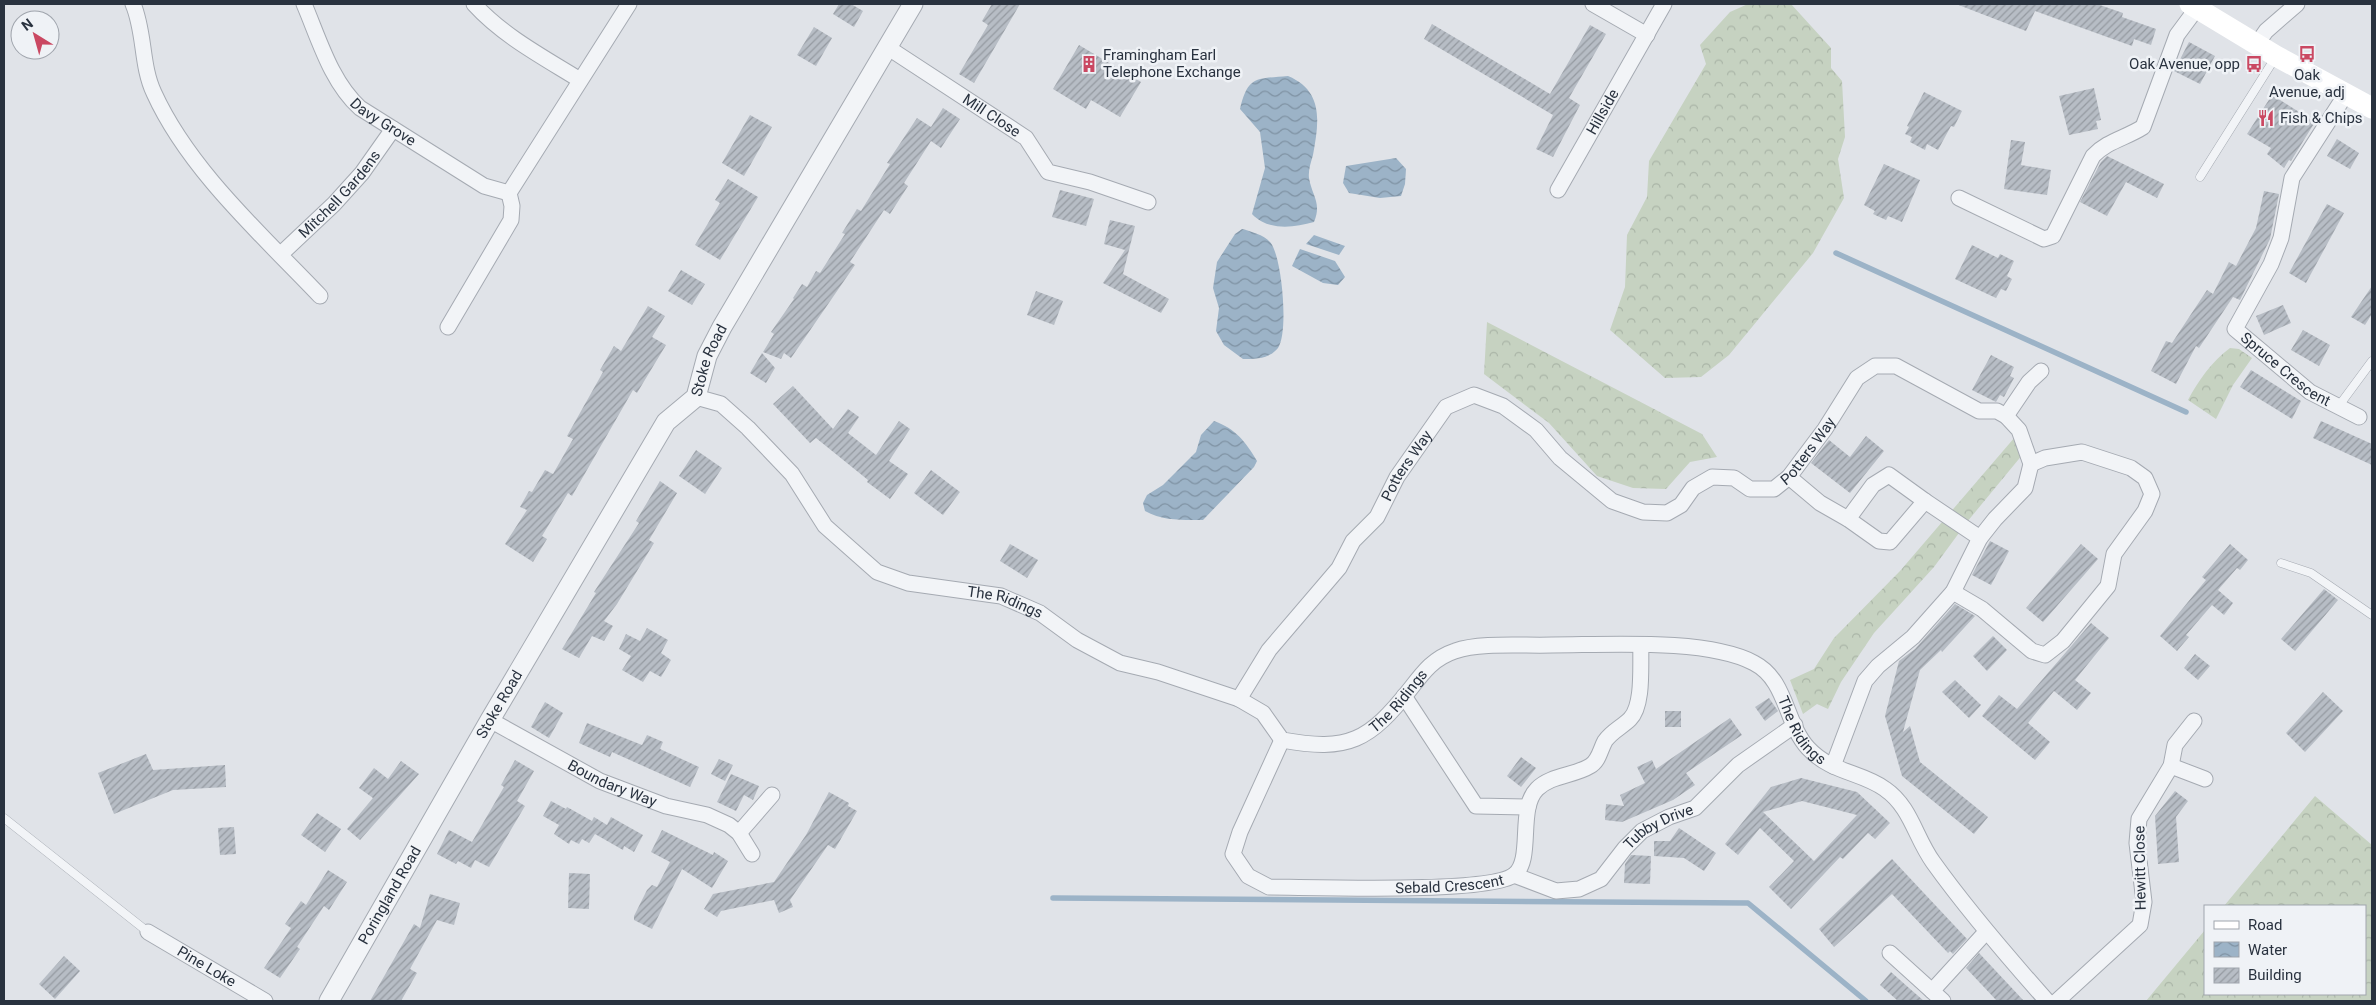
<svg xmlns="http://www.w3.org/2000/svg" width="2376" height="1005" font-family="Roboto,sans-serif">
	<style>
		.forest { fill: url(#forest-crowns) }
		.water { fill: url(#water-waves) }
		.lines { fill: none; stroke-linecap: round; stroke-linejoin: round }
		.stream { stroke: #9cb3c7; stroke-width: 5.5 }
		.building { fill: url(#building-hatch); fill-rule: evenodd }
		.service-casing { stroke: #a5aab2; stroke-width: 9 }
		.minor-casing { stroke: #a5aab2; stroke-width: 17 }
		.tertiary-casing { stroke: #a5aab2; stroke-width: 21 }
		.service { stroke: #f2f4f7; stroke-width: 8 }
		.minor { stroke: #f2f4f7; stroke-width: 15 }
		.tertiary { stroke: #f2f4f7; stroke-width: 19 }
		.secondary { stroke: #fff; stroke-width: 21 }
		.labels { text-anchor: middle; stroke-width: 5; stroke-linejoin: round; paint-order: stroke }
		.poi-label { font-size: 15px; fill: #29323f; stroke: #eff2f6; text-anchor: start }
		.street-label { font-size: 15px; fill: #29323f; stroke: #eff2f6 }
	</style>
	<defs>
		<pattern id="forest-crowns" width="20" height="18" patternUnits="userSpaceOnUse" patternTransform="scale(1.25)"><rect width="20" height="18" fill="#c6d2c1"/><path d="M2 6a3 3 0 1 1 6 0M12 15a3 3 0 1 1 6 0" fill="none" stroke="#aab5a7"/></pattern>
		<pattern id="water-waves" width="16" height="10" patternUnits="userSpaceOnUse" patternTransform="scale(1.25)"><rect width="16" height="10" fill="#9cb3c7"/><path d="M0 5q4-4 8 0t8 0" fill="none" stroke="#7f92a3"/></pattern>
		<pattern id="building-hatch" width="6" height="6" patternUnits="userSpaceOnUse" patternTransform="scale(1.25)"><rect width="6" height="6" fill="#b7bdc5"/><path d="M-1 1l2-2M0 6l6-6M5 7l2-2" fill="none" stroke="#959aa1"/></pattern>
	</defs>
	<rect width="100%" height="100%" fill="#e0e3e8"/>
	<g class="forest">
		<polygon points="1748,4 1791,4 1831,48 1831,68 1842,81 1845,137 1838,159 1844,198 1813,253 1729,355 1701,377 1665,378 1610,330 1625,287 1627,235 1647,197 1649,161 1706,64 1700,45 1730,12"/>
		<polygon points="1487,322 1702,434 1717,457 1690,462 1666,489 1633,488 1597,476 1549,423 1484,374"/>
		<path d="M2230 348 2239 349 2252 358 2233 385 2216 419 2188 400C2198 381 2212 361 2230 348Z"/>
		<polygon points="2015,437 2023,454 1967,522 1934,567 1874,633 1841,682 1828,709 1817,704 1803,714 1790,680 1814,669 1834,638 1900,571"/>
		<polygon points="2315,796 2372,845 2372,1001 2146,1001 2205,930 2205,994 2365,994 2365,906 2224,906"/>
	</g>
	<g class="water">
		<path d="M1288 76C1324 91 1319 122 1313 155 1311 162 1308 171 1309 178 1312 196 1322 203 1314 222 1293 228 1268 231 1252 214L1265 168 1260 132 1240 109C1248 75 1257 79 1288 76Z"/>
		<polygon points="1396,158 1406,169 1405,184 1401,196 1380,198 1349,193 1343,183 1346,166"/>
		<path d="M1242 229C1250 231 1264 235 1270 242 1282 255 1289 333 1278 348 1269 359 1256 359 1243 359L1224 345 1216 331 1219 308 1213 288 1217 262 1235 234Z"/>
		<polygon points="1314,235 1345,246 1339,255 1306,244"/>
		<polygon points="1300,249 1335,261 1345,277 1338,285 1323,283 1292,266"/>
		<path d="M1214 421C1236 429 1245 441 1257 461L1254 467 1203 520C1182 520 1163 521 1145 511L1143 503 1147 495 1163 485 1196 452 1201 435Z"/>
	</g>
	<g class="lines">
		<g class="stream">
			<polyline points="1836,253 2186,412"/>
			<polyline points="1053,898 1748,903 1866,1001"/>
		</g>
	</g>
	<g class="building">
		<polygon points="839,4 851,4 863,11 854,27 833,14"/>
		<polygon points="992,4 1020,4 974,83 959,74 988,25 982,21"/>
		<polygon points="1956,4 2097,4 2123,13 2122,17 2156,29 2151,45 2134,39 2132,46 2035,11 2026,31"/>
		<polygon points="1432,24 1550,94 1590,25 1606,34 1569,98 1580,105 1553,157 1536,149 1553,115 1424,39"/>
		<polygon points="814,27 832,38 816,66 797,55"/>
		<polygon points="2189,42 2215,56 2200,84 2174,71"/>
		<polygon points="1079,45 1141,82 1120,117 1091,100 1086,109 1053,89"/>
		<polygon points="2094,88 2101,120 2096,121 2098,129 2069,135 2059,96"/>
		<polygon points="1924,92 1962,111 1954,127 1951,126 1938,150 1927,144 1925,150 1910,142 1912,137 1905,134 1909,127 1907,126"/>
		<polygon points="2272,95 2315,122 2291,161 2289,160 2284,168 2267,154 2271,148 2247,134"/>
		<polygon points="943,108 960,119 941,148 931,141 904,183 908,186 890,214 884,210 850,262 855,265 791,358 784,353 781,359 763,352 774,334 771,332 794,299 793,298 802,284 807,287 816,271 820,273 845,234 842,233 857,209 861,211 890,164 887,163 917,118 931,127"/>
		<polygon points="750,115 772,127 744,176 722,163"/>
		<polygon points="2337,139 2359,153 2350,169 2327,156"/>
		<polygon points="2011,140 2025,142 2021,165 2051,170 2047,195 2004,189"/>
		<polygon points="2107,156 2164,184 2157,198 2126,182 2107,216 2080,202 2101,162"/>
		<polygon points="1884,164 1920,180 1902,222 1888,216 1886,220 1873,214 1875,211 1864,205"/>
		<polygon points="728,179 758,197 720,260 695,245 720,203 715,200"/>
		<polygon points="1060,190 1094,199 1086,226 1052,217"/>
		<polygon points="2264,191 2279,194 2270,239 2240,300 2233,297 2199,348 2196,346 2176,384 2151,371 2166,341 2172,343 2207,290 2213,294 2229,262 2236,266 2256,228"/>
		<polygon points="2327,204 2344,213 2306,283 2289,273"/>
		<polygon points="1110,220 1135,226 1123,274 1169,299 1161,313 1103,283 1125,250 1104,244"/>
		<polygon points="1972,245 1998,258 2000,254 2014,261 2007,276 2012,279 2006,291 2001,289 1996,298 1955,279"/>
		<polygon points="681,270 705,284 692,305 668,291"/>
		<polygon points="2372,286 2372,314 2365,325 2351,317"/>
		<polygon points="1036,291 1063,301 1054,325 1027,315"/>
		<polygon points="2283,305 2291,323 2264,335 2256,316"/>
		<polygon points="648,306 665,316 652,337 666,345 637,393 633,390 572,496 568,493 542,536 547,539 533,562 505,544 527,510 520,507 529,491 532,492 545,470 553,474 573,439 567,436 603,372 600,370 614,346 621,351"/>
		<polygon points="2303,330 2330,345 2319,366 2291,350"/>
		<polygon points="762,353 775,368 766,383 750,373"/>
		<polygon points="1991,355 2014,367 2010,376 2014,378 2004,397 2000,395 1996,402 1972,390"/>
		<polygon points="2251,370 2301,401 2292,419 2240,387"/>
		<polygon points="793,386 833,429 848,409 859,417 848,433 876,455 899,421 910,429 889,461 908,474 890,499 867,482 868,480 816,438 810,443 773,404"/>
		<polygon points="2321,421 2372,444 2372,465 2313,438"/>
		<polygon points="1866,436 1884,451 1850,493 1811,463 1829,440 1850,457"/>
		<polygon points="696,450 722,468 705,494 679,476"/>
		<polygon points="931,470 960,492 943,515 914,493"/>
		<polygon points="660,481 677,493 649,540 654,543 617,604 604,621 613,626 604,641 592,636 579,658 562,649 596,593 594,592 639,523 636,521"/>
		<polygon points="1990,541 2009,551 1991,585 1972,575"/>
		<polygon points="1010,544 1038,560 1027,578 1000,561"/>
		<polygon points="2081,544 2098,559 2043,622 2026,608"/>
		<polygon points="2230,544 2248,560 2240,570 2237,568 2218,590 2233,603 2224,615 2212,605 2186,635 2189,637 2177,651 2160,636 2206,580 2202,577"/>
		<polygon points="2324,589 2338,600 2295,651 2281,639"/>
		<polygon points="1955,604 1975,616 1942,652 1941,650 1920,670 1903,732 1910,726 1920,762 1988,817 1974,834 1902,776 1885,716 1899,661 1915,649"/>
		<polygon points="2091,623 2109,638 2075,680 2091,693 2077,710 2054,691 2028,723 2050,742 2035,760 1982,716 1999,695 2017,709"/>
		<polygon points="647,628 668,640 661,653 671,660 661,677 650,671 643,682 622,670 631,656 619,649 626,634 640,641"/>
		<polygon points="1993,636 2007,650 1987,671 1973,656"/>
		<polygon points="2195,654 2210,666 2198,680 2184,668"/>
		<polygon points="1955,680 1981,705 1969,718 1942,692"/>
		<polygon points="2323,692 2343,711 2305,752 2286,733"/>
		<polygon points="1769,698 1778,711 1765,721 1755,707"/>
		<polygon points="545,702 563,713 549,738 531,727"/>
		<rect x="1665" y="711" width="16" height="16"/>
		<polygon points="1730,718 1742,735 1686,773 1695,785 1673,800 1622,822 1605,820 1606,804 1624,806 1620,795 1645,783 1637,767 1652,760 1656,769"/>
		<polygon points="587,723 642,745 647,735 663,742 660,749 699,767 690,787 612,752 610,757 579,743"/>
		<polygon points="146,754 153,770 225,765 226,787 173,790 114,814 98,773"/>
		<polygon points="1521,757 1536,768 1521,787 1507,776"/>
		<polygon points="719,759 733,765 725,781 711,774"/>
		<polygon points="515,760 534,771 517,801 525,806 489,867 475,860 471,868 458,861 456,864 437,854 449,830 472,842 504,787 501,785"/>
		<polygon points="401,761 419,774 360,840 347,829 373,798 359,788 374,768 388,779"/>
		<polygon points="731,774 759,786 753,800 744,795 736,811 717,802"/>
		<path d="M1801 778 1857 792 1890 823 1875 839 1868 833 1843 859 1840 857 1791 909 1769 887 1794 861 1760 828 1738 855 1725 844 1771 787ZM1802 801 1857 815 1814 861 1763 812Z"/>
		<polygon points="2175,791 2188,801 2176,817 2179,862 2158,864 2155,816"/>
		<polygon points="829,792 849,803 848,806 857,811 835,849 828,845 790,900 793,907 779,913 774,900 721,911 717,917 704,909 713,894 774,882 806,835"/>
		<polygon points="551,801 566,809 567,807 592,821 594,817 607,825 611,817 643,835 634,852 624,846 623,850 595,834 589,843 582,839 579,844 571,840 569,844 554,834 559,825 543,816"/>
		<polygon points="317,813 341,829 325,852 301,835"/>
		<polygon points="234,827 236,854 220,855 218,828"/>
		<polygon points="1679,828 1716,853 1704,871 1684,858 1654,856 1654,841 1670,841"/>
		<polygon points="662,830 713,855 714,852 728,861 712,888 682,869 652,929 634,920 634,916 647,890 652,885 657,887 670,862 651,852"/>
		<polygon points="1631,855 1651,856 1650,884 1624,883 1625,864"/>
		<polygon points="1892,859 1967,939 1953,954 1950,951 1948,953 1892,894 1834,947 1819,929"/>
		<polygon points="328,870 347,882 329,910 324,906 297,947 300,949 280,978 264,968 291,928 285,924 301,901 306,905"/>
		<polygon points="569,873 590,874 589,909 568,908"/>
		<polygon points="430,894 460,903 454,925 437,920 410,969 417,973 401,1001 370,1001 414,924 420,928"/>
		<polygon points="1979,953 2024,1001 1997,1001 1966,968"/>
		<polygon points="64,956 80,971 55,999 39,984"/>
		<polygon points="1891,972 1909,988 1924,1001 1898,1001 1880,985"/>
	</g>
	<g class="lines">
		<g class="service-casing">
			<g id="service">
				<polyline points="2200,177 2275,58"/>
				<polyline points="2338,407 2372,361"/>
				<polyline points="2281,563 2311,573 2372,615"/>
				<polyline points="4,818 148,932"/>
			</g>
		</g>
		<g class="minor-casing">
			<g id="minor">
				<path d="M133 4C145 32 141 66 154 93 189 170 262 235 320 296"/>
				<path id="s1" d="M304 4C319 39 331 82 360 108L484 186 509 193"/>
				<path d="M474 4C503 36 543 57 580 80"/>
				<polyline points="1593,4 1647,35"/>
				<polyline points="2257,44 2266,31 2297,4"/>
				<path id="s2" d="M887 47 1026 138 1048 172 1090 182 1148 202"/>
				<path id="s3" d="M2346 94 2292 178 2281 238 2271 264 2235 329 2310 392 2359 417"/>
				<path id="s4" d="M1558 190 1664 4"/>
				<path d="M1959 198 2044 239 2053 236 2093 156C2107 141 2126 138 2143 127L2177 35 2197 8"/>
				<path id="s5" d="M281 254 334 204 362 173 393 129"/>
				<polyline points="448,327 511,220 512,206 509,193 629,4"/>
				<path id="s6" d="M696 397 721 404 748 428 792 474 825 526 877 572 908 583 1001 596 1040 613 1077 640 1120 663 1158 672 1239 699 1263 713 1282 740C1349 752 1369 741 1411 688 1424 671 1434 658 1455 651 1480 642 1524 646 1552 645 1606 645 1707 638 1754 663 1787 680 1785 723 1808 748 1831 773 1862 772 1885 789 1911 807 1915 837 1933 862 1968 911 2007 956 2047 1001"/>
				<polyline points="2006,416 2029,382 2041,371"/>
				<polyline points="1789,477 1820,503 1848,519 1879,541 1890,542 1925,501 1980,538"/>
				<polyline points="1848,519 1873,485 1889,475 1925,501"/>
				<polyline points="1953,592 1982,609 2032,651 2045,655 2063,641 2108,586 2114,554 2145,511 2152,494 2145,478 2131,468 2082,452 2045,458 2031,464"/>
				<polyline points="1404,696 1476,806 1528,807"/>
				<path id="s7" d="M1239 699 1269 650 1339 568 1353 541 1377 517 1397 477 1446 407 1474 395 1503 406 1536 430 1560 458 1612 501 1643 512 1667 513 1681 505 1693 488 1712 477 1734 478 1750 489H1774L1789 477 1825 429 1857 378 1875 366H1896L1979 411H1997L2006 416 2019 430 2031 464 2025 488 1995 519 1980 538 1953 592 1913 637 1878 666 1865 681 1833 766"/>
				<path id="s8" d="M490 720 600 781 666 806 707 815 729 825 739 833 752 854"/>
				<path id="s9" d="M1282 740 1240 832 1233 854 1248 876 1269 887C1310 887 1488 894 1514 875 1534 860 1517 809 1537 789 1551 775 1574 776 1590 766 1599 761 1600 750 1605 741 1612 731 1622 727 1630 719 1644 705 1640 664 1641 645"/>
				<polyline points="2171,766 2205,779"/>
				<polyline points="739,833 772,795"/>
				<path id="s10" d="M1514 875 1556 891 1579 889 1601 879 1625 848 1642 831 1669 817 1695 808 1738 765 1795 725"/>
				<path id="s11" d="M148 932 265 1001"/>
				<polyline points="1890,953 1932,991 1986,932"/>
				<polyline points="1932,991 1943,1001"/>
				<polyline points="2057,1001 2140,925 2144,902 2137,843 2139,819 2171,766 2175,745 2194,721"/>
			</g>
		</g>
		<g class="tertiary-casing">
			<g id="tertiary">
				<path id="s12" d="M329 1001 490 720 666 422 696 397 707 356 722 327 913 4"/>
			</g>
		</g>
		<use href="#service" class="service"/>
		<use href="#minor" class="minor"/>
		<use href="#tertiary" class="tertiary"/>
		<polyline class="secondary" points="2190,4 2276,56 2372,108"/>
	</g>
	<defs>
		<g id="bus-bare" transform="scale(1.35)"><path d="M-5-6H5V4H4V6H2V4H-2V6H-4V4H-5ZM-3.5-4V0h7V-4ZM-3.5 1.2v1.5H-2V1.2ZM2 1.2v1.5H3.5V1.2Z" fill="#ca4862" stroke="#eff2f6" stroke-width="2.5" paint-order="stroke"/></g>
		<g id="building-bare" transform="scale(1.35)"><path d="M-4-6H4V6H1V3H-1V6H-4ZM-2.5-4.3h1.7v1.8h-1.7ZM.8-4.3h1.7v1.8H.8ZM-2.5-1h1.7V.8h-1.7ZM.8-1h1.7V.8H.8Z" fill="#ca4862" stroke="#eff2f6" stroke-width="2.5" paint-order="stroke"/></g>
		<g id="restaurant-bare" transform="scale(1.35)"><path d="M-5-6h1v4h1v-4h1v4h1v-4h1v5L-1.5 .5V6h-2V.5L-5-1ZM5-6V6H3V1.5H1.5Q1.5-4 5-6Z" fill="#ca4862" stroke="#eff2f6" stroke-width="2.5" paint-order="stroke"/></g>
	</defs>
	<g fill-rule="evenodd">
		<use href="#bus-bare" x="2307" y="54"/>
		<use href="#building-bare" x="1089" y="64"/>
		<use href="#bus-bare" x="2254" y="64"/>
		<use href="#restaurant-bare" x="2266" y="118"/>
	</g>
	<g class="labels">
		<g class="poi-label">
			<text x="1103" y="60">Framingham Earl<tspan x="1103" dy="17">Telephone Exchange</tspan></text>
			<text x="2240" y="69" text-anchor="end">Oak Avenue, opp</text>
			<text x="2307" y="80" text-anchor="middle">Oak<tspan x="2307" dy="17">Avenue, adj</tspan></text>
			<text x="2280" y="123">Fish &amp; Chips</text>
		</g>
		<g class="street-label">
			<text dy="5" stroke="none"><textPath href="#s4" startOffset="90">Hillside</textPath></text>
			<text dy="5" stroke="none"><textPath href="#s2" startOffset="125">Mill Close</textPath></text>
			<text dy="5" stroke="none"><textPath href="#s1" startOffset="146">Davy Grove</textPath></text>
			<text dy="5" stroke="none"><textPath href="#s5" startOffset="84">Mitchell Gardens</textPath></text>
			<text dy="5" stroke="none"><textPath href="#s12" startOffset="748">Stoke Road</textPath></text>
			<text dy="5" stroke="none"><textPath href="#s3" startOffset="328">Spruce Crescent</textPath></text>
			<text dy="5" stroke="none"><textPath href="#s7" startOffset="799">Potters Way</textPath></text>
			<text dy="5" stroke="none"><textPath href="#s7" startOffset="289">Potters Way</textPath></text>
			<text dy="5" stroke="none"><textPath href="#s6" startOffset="389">The Ridings</textPath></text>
			<text dy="5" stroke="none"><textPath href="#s6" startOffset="838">The Ridings</textPath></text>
			<text dy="5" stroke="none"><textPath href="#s12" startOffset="342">Stoke Road</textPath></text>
			<text dy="5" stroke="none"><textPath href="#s6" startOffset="1301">The Ridings</textPath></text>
			<text dy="5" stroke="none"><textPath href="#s8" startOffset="138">Boundary Way</textPath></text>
			<text dy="5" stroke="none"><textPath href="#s10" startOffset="172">Tubby Drive</textPath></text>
			<text transform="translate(2140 868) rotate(-91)" y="5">Hewitt Close</text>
			<text dy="5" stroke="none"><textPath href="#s9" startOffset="355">Sebald Crescent</textPath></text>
			<text dy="5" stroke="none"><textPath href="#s12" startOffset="122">Poringland Road</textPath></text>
			<text dy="5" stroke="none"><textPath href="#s11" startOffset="68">Pine Loke</textPath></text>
		</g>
	</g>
	<rect width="2376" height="1005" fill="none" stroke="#29323f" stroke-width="10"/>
	<rect x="2204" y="905" width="162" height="90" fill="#eff2f6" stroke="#a0a5ad"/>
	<rect x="2214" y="921" width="25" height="8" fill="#ffffff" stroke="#a0a5ad"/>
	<text x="2248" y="930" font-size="15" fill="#29323f">Road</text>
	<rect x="2214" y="942" width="25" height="15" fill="url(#water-waves)" stroke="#a0a5ad"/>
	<text x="2248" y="955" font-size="15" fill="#29323f">Water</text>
	<rect x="2214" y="968" width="25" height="15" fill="url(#building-hatch)" stroke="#a0a5ad"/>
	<text x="2248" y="980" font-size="15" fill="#29323f">Building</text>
	<g transform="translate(35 35) rotate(323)"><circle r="24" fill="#eff2f6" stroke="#a0a5ad"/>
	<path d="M0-4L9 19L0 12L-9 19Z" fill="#ca4862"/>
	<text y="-8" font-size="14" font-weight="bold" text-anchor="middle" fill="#29323f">N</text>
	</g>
</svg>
